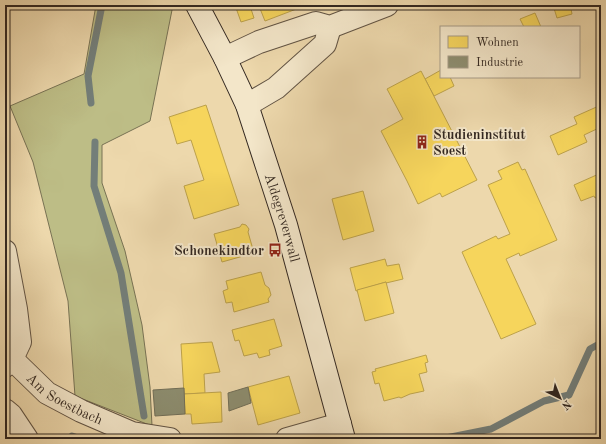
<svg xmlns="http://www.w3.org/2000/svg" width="606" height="444" font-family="'Old Standard TT',serif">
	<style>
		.green { fill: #bdbd86; stroke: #787254 }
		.homes { fill: #f6d55c; stroke: #bca14a }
		.industry { fill: #8c8c6e; stroke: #716e57 }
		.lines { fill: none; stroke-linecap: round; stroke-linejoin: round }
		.stream { stroke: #737e79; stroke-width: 7 }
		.street-casing { stroke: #625444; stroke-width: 24 }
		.secondary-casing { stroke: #332821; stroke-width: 24 }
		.street { stroke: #f3e6c9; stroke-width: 22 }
		.secondary { stroke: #f3e6c9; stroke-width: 22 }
		.labels { text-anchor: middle; stroke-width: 4; stroke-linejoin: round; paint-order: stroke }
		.poi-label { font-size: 14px; font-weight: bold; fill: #332821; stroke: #f3e6c9; text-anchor: start }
		.street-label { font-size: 14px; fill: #332821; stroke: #f3e6c9 }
	</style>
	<rect width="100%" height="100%" fill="#edd8ac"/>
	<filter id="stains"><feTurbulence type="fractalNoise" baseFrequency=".005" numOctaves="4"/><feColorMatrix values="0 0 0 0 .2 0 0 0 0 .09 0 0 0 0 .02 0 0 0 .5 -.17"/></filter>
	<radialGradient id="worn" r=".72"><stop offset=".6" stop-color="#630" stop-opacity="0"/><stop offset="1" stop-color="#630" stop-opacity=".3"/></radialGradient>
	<polygon class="green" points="96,5 173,5 150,121 102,145 102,183 125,251 142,325 150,387 152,426 75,396 68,301 33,162 10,106 84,74"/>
	<g class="homes">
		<polygon points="235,5 298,5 299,8 265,21 259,6 251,9 254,18 241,22"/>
		<polygon points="553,5 584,5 571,9 572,14 557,18"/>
		<polygon points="535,13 541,27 524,27 520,19"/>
		<polygon points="441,70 441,77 450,77 454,86 434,96 425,79"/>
		<polygon points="421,71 477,180 442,197 440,193 418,204 407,181 381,131 403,119 387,89"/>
		<polygon points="206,105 239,205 194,219 184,186 204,180 191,140 177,144 169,117"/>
		<polygon points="601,105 601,127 584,135 587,142 558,155 550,136 577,124 574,117"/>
		<polygon points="518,162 522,170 525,169 557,240 520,256 519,253 506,259 536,324 501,339 462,252 496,236 498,239 510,234 488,185 502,179 498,171"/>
		<polygon points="601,173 601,195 595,198 594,196 581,201 574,185"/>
		<polygon points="363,191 374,231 343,240 332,199"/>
		<polygon points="242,224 246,225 249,229 248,232 254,253 222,262 214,234 240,227"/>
		<polygon points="385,259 387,266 399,264 403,279 386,283 386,282 356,291 350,268"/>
		<polygon points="261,272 265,285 269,288 271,295 268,299 269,302 234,312 232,302 226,303 223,291 228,289 226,281"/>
		<polygon points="386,282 394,313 365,321 357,290"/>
		<polygon points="274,319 282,346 269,350 270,355 259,358 257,353 244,356 239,340 235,341 232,330"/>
		<polygon points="212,342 220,372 204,374 205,393 184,394 181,344"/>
		<polygon points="426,355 428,362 425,363 427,372 419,374 424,391 410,394 401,398 399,397 384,401 379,383 375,384 372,372 376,371 375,369"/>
		<polygon points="289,376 300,413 258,425 248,387"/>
		<polygon points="221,392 222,422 192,424 191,414 185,414 184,394"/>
	</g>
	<g class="industry">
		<polygon points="248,387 251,403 229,411 228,393"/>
		<polygon points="184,388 185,414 155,416 153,390"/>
	</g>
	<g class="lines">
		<g class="stream">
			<polyline points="91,103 88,76 102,5"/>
			<polyline points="95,142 94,186 121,273 144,416"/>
			<polyline points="72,436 81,439"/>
			<polyline points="441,439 491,429 544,401 569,395 590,349 601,343"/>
		</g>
		<g class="street-casing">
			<g id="street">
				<polyline points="225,58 259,42 316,23 330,27 387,5"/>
				<polyline points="247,105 276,88 325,44 330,27"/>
				<polyline points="5,251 16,309 20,342 12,359 5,366"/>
				<path id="s1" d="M12 359 47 393 81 411 132 433 170 439"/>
				<polyline points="5,410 11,415 27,439"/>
				<polyline points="287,439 340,424"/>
			</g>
		</g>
		<g class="secondary-casing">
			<g id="secondary">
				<path id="s2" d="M197 5 225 58 247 105 286 225 344 439"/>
			</g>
		</g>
		<use href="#street" class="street"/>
		<use href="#secondary" class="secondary"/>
	</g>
	<defs>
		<g id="building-bare" transform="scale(1.08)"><path d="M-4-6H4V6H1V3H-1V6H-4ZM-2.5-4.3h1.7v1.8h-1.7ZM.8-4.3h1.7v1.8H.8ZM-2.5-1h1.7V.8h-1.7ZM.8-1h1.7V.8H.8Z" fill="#8f2418" stroke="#f3e6c9" stroke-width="2.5" paint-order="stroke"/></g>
		<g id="bus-bare" transform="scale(1.08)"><path d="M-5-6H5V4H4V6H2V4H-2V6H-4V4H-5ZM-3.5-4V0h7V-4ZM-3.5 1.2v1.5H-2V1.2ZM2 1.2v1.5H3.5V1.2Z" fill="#8f2418" stroke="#f3e6c9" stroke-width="2.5" paint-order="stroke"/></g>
	</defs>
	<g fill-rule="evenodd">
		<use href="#building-bare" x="422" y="142"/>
		<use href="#bus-bare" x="275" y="250"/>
	</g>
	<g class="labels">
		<g class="poi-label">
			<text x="433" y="139">Studieninstitut<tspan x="433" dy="16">Soest</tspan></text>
			<text x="264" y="255" text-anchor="end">Schonekindtor</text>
		</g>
		<g class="street-label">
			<text dy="5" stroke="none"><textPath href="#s2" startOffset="230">Aldegreverwall</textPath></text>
			<text dy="5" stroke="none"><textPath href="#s1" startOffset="67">Am Soestbach</textPath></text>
		</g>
	</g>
	<rect width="606" height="444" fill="none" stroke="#edd8ac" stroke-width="20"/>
	<rect x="6" y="6" width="594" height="432" fill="none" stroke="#332821" stroke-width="2"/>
	<rect x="10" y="10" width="586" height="424" fill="none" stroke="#332821"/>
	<rect x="440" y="26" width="140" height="52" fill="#f3e6c9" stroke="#a69a86"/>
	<rect x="448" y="36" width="20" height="12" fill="#f6d55c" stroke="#a69a86"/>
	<text x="476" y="46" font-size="12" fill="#332821">Wohnen</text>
	<rect x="448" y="56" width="20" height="12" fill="#8c8c6e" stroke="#a69a86"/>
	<text x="476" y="66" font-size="12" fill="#332821">Industrie</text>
	<g transform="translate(560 398) rotate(137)" stroke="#f3e6c9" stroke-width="3" paint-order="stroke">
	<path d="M0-3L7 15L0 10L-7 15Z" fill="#332821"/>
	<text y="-6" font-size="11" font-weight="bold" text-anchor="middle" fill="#332821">N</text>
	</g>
	<rect width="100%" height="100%" filter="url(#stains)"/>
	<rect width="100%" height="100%" fill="url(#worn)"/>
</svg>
